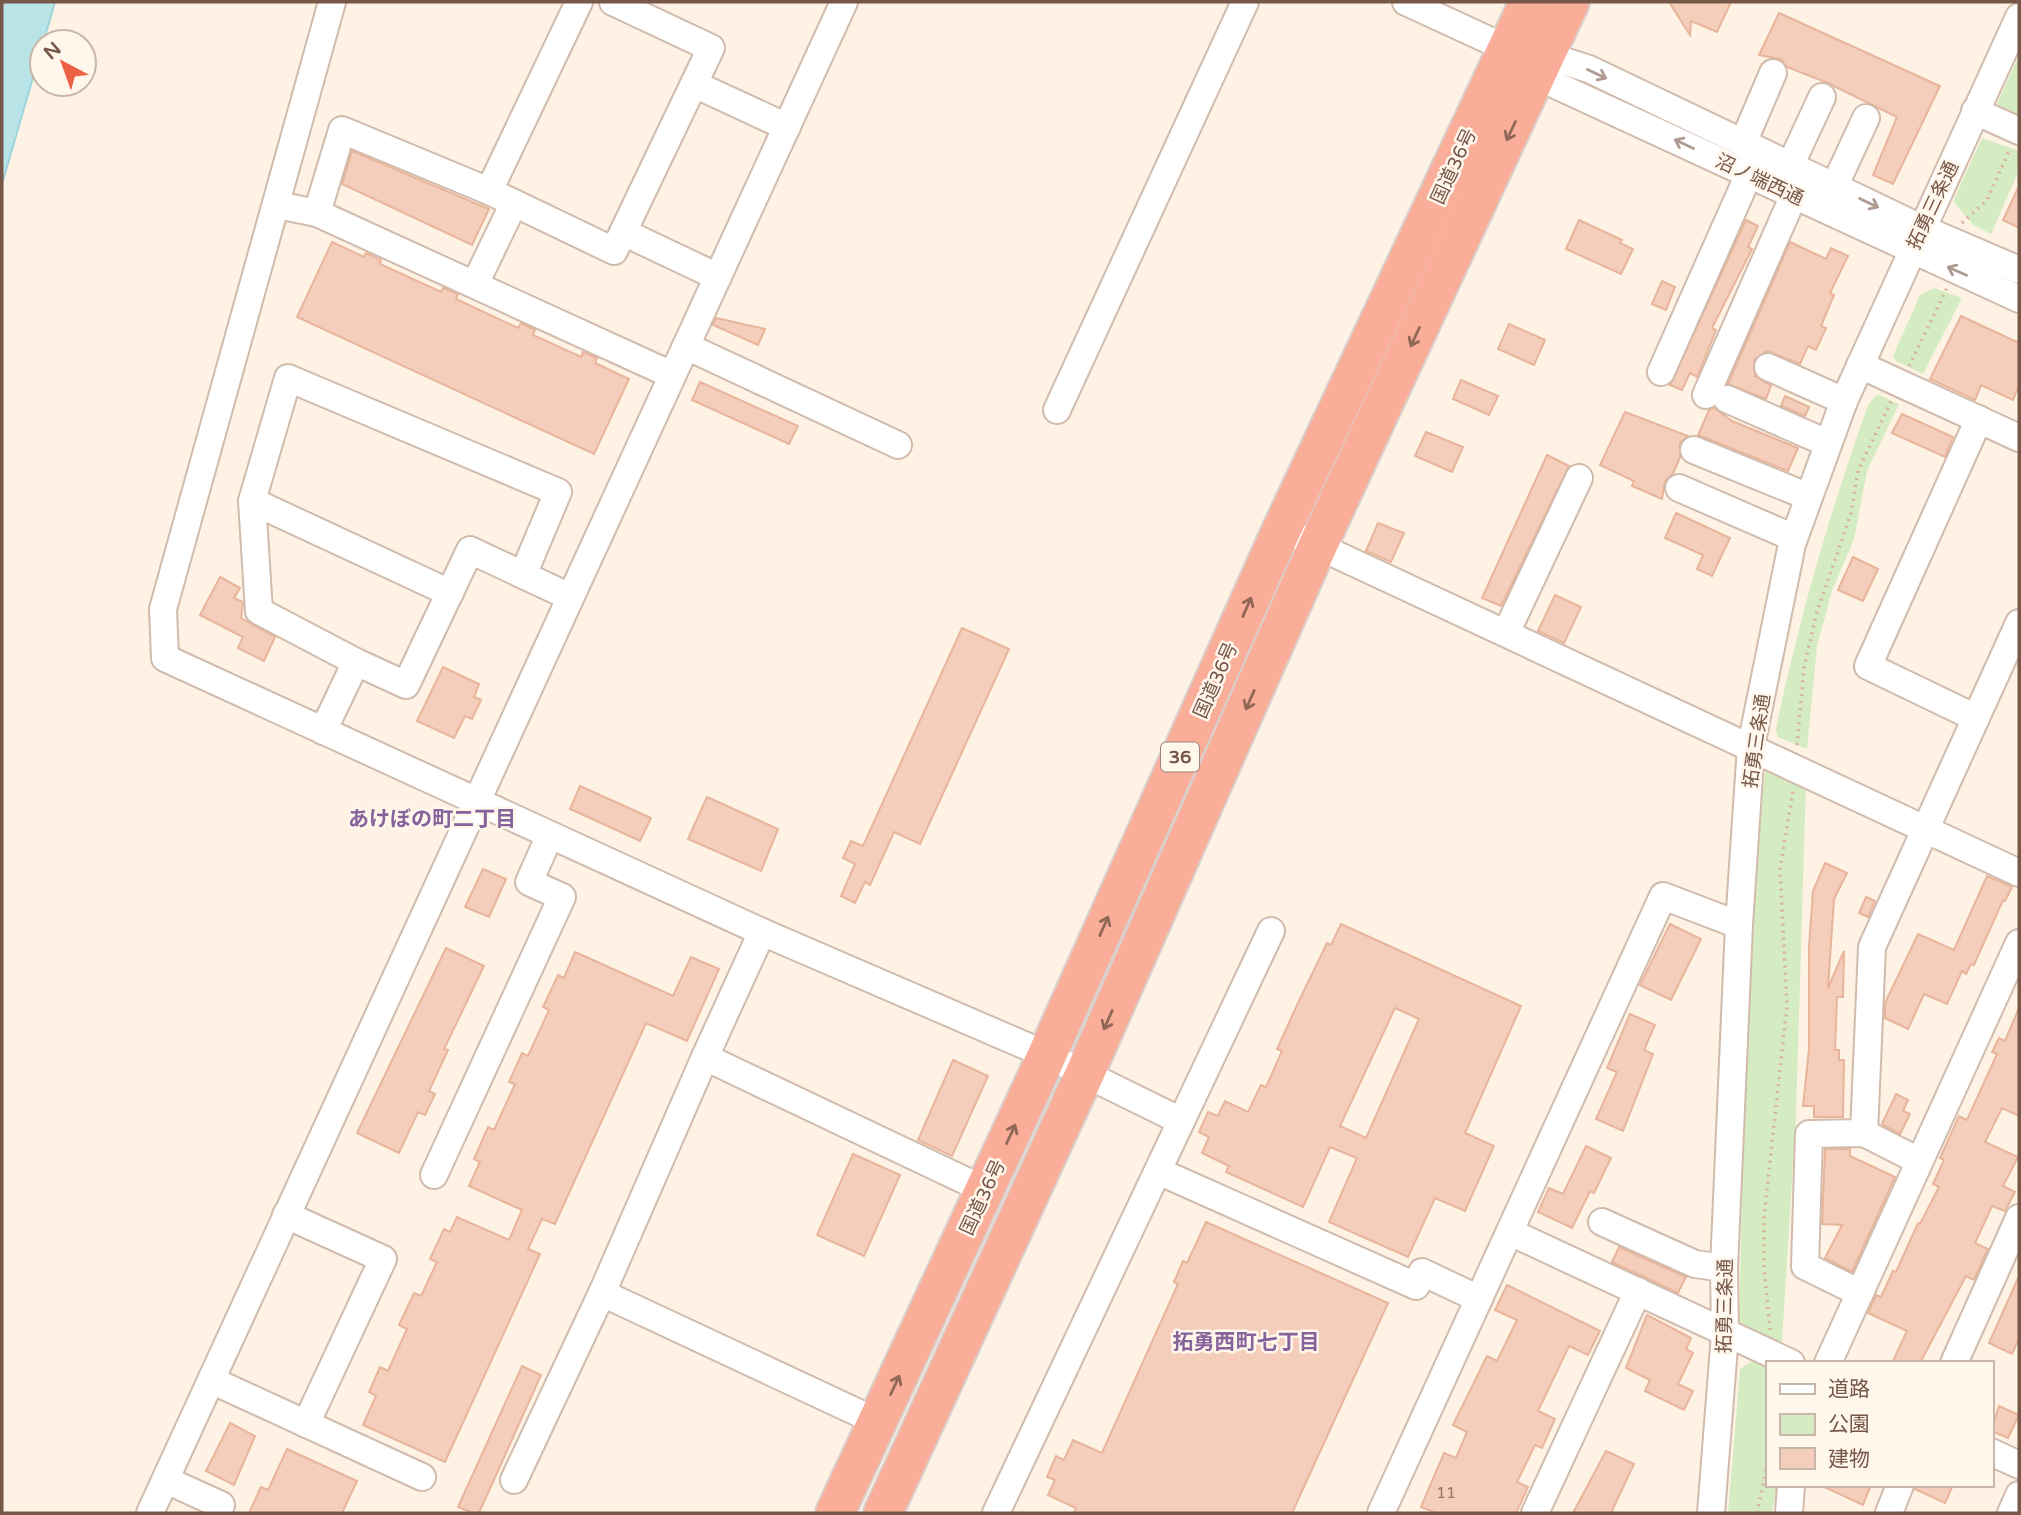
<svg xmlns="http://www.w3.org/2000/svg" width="2021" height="1515" font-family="'Varela Round','Noto Sans JP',sans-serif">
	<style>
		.green { fill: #d5ecc2 }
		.water { fill: #b8e4e8; stroke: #9dd4da; stroke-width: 2 }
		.building { fill: #f4cebb; stroke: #e8b49a; stroke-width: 2; fill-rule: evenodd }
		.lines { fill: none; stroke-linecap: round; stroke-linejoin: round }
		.minor-casing { stroke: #d1bbac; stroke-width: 30 }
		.highway-casing { stroke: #d9d0cc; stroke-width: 42 }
		.path { stroke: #d9b29d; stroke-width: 3.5; stroke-dasharray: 2 5; stroke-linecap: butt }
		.minor { stroke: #fff; stroke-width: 26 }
		.highway { stroke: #faad98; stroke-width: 38 }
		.oneway { stroke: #ad9a91 }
		.oneway2 { stroke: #916858 }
		.labels { text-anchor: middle; stroke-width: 5; stroke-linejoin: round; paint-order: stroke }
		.number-label { font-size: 16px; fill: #967565 }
		.shield { fill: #fff6ec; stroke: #a08779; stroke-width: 2 }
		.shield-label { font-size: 18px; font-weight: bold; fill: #775748 }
		.street-label { font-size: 19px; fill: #775748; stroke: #fff6ec }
		.neighbourhood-label { font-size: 21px; font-weight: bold; fill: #86639b; stroke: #fff6ec }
	</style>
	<rect width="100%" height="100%" fill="#fdf2e4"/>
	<g class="green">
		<polygon points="2019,55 2019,118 1995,108"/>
		<polygon points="1982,138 2019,151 2019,170 1991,234 1973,225 1953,201"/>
		<polygon points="1934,288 1962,298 1923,374 1896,361 1893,356 1920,295"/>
		<path d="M1877 394 1899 404 1867 471 1854 539 1832 591 1817 646 1807 749 1778 737 1776 729C1799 618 1830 512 1868 405Z"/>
		<polygon points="1778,768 1806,782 1796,1116 1782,1342 1753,1336 1739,1321 1748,948 1765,772"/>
		<polygon points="1756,1358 1767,1365 1767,1485 1777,1485 1772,1513 1728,1513 1740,1369"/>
	</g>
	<polygon class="water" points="2,2 55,2 2,184"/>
	<g class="building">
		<polygon points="1669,2 1731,2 1717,32 1691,21 1690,35"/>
		<polygon points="1779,13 1940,86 1893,184 1873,175 1897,117 1828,83 1787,67 1780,59 1759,55"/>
		<polygon points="352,151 489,209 472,245 342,184"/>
		<polygon points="2019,186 2019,228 2003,220"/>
		<polygon points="1579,220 1622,240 1620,243 1633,249 1621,274 1566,249"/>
		<polygon points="1746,220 1758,226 1748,247 1752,249 1712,328 1716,330 1697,377 1690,373 1682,390 1670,385"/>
		<polygon points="332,242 364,257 366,253 381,260 380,264 441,292 443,288 458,294 456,299 518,328 521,323 535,330 533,335 581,357 583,352 597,358 595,363 629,379 594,454 297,317"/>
		<polygon points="1790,242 1826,259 1831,248 1848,256 1830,293 1834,295 1821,326 1826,328 1816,350 1808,346 1800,364 1767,351 1754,360 1755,376 1771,386 1766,399 1728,384"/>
		<polygon points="1662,281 1675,287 1666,310 1652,304"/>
		<polygon points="1961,316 2019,343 2019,385 2013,400 1981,385 1975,400 1930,379"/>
		<polygon points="716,318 765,329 758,345 713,325"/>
		<polygon points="1509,324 1545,340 1534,365 1498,349"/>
		<polygon points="1461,380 1498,396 1489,415 1453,399"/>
		<polygon points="700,382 798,426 789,444 692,400"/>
		<polygon points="1785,396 1809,407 1805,416 1781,406"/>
		<polygon points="1714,408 1732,421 1798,448 1788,471 1698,435 1709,410"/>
		<polygon points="1625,412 1688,436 1680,443 1680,457 1673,474 1665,481 1662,499 1632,486 1634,481 1600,465"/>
		<polygon points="1902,414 1953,437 1945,457 1892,433"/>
		<polygon points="1426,432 1463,447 1452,472 1415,456"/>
		<polygon points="1547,455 1569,466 1501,606 1482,598"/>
		<polygon points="1676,513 1730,538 1712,576 1697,569 1703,555 1665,538"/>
		<polygon points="1378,523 1404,533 1391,562 1366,551"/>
		<polygon points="1853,557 1878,569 1863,601 1838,590"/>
		<polygon points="220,577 240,588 234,598 243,602 241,618 275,637 264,661 238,648 243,637 200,615"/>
		<polygon points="1555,595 1581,607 1564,643 1538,631"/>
		<polygon points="962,628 1009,649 920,844 894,832 870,885 865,882 855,903 841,896 855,864 843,858 851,841 863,846"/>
		<polygon points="443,667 479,684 474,697 481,700 472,719 465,716 454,738 417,721"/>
		<polygon points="580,786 651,818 640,841 570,809"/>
		<polygon points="707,797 778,829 761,871 688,839"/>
		<polygon points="1825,863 1847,873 1834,899 1828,988 1844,951 1843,997 1837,997 1835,1050 1839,1050 1839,1060 1844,1060 1843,1117 1814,1117 1814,1106 1803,1106 1809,1049 1809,947 1813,891"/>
		<polygon points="483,869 506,879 489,917 465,907"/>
		<polygon points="1987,876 2012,887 2005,901 2003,900 1974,965 1971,964 1966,974 1962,971 1947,1004 1924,994 1908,1029 1885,1018 1885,1003 1918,934 1954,950"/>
		<polygon points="1866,897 1875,901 1868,917 1859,913"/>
		<path d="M1341 924 1521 1006 1465 1133 1494 1146 1465 1211 1435 1198 1408 1257 1329 1222 1357 1158 1330 1147 1303 1207 1226 1172 1229 1166 1202 1153 1209 1137 1199 1132 1208 1112 1218 1116 1225 1101 1248 1112 1261 1085 1266 1087 1282 1051 1277 1049 1298 1003 1327 943 1331 945ZM1395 1008 1419 1019 1366 1138 1340 1126Z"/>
		<polygon points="1670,924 1701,939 1671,1000 1640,985"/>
		<polygon points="446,948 484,966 444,1049 448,1050 429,1091 435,1094 425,1115 418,1112 399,1153 357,1133"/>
		<polygon points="575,952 673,996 691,957 719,969 687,1041 646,1023 555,1224 542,1219 528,1249 540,1254 445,1462 363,1425 376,1396 369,1392 380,1367 388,1371 407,1329 399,1325 414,1293 421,1296 437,1262 430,1259 444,1229 450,1232 457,1217 509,1240 522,1210 469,1186 480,1162 474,1159 488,1127 494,1130 515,1084 509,1082 522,1053 528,1056 549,1010 543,1007 558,975 564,978"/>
		<polygon points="2019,1008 2019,1116 2002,1108 1985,1142 2018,1157 2003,1186 2015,1192 2005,1211 1992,1206 1975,1243 1988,1249 1974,1280 1966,1276 1920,1363 1892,1363 1907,1331 1868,1313 1876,1295 1881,1297 1893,1271 1896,1272 1918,1223 1920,1224 1939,1187 1933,1184 1944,1160 1940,1158 1959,1116 1967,1120 1997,1054 1992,1052 1999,1038 2005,1041"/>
		<polygon points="1630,1014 1655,1025 1644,1050 1653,1054 1623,1131 1596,1119 1617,1072 1607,1068"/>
		<polygon points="953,1060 988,1076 952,1156 918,1140"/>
		<polygon points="1896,1094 1908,1100 1903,1111 1910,1114 1900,1134 1882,1124"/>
		<polygon points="1586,1146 1611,1158 1594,1193 1590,1191 1572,1228 1538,1212 1549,1188 1563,1194"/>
		<polygon points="1825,1149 1850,1149 1850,1156 1895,1177 1852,1272 1825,1258 1842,1225 1822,1224"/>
		<polygon points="853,1154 900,1175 864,1256 817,1235"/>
		<polygon points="1206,1222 1388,1303 1292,1513 1074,1513 1076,1508 1048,1495 1055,1480 1047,1477 1056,1456 1064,1460 1073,1440 1102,1453 1178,1284 1174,1282 1183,1261 1187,1263"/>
		<polygon points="1619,1247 1686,1277 1678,1293 1612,1262"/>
		<polygon points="2019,1276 2019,1338 2012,1354 1989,1343"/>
		<polygon points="1507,1285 1600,1331 1588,1355 1569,1346 1538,1411 1555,1419 1542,1448 1535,1445 1517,1482 1528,1487 1516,1513 1436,1513 1421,1507 1444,1453 1456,1458 1467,1432 1453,1425 1487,1356 1497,1361 1517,1320 1495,1310"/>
		<polygon points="1647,1315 1691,1338 1686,1349 1693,1353 1678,1384 1693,1391 1684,1410 1645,1391 1650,1380 1626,1368"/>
		<polygon points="522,1366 541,1375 479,1513 473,1513 458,1507"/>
		<polygon points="1999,1406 2019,1415 2008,1438 1991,1431"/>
		<polygon points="230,1423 255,1436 234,1485 206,1471"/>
		<polygon points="287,1449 357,1481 342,1513 249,1513 261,1487 268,1490"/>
		<polygon points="1606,1451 1634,1464 1611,1513 1573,1513"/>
		<polygon points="1820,1485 1871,1485 1863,1505"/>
		<polygon points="1915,1485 1953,1485 1945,1503 1915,1489"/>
	</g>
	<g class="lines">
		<g class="minor-casing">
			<g id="minor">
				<polyline points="332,2 163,609 165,658 762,932 1047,1055 1181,1121"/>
				<polyline points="579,2 489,191 614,251 711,48 613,2"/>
				<polyline points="1406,2 1508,49 1545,55 1589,69 1921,228 2019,270"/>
				<polyline points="1525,65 1536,76 2019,299"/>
				<polyline points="694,84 787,127"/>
				<polyline points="1975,111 2019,131"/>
				<polyline points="1743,143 1773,73"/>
				<polyline points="1790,166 1822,97"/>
				<polyline points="1834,187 1866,118"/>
				<polyline points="277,205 317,213 672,375"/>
				<polyline points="317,213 342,130 489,191"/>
				<polyline points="623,232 718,277"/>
				<polyline points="475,284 514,203"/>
				<polyline points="686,346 898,445"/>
				<polyline points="1860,365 2019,438"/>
				<polyline points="1768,367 1844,401"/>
				<polyline points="1661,372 1749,174"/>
				<polyline points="1706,395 1794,195"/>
				<polyline points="1727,399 1827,443"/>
				<polyline points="1057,410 1245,2"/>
				<polyline points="1694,450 1809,497"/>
				<polyline points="1679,488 1794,538"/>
				<polyline points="252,501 259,611 356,662"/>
				<polyline points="1303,539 2019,873"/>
				<polyline points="450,593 252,501 288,378 558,492 523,575"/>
				<polyline points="1506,633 1579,478"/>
				<polyline points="1976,718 1868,666 1979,419"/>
				<polyline points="323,731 356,662 406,685 470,550 570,597"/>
				<polyline points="762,932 705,1057 985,1190"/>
				<polyline points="705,1057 602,1293 878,1422"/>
				<polyline points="1864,1133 1872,947 2019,623"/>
				<polyline points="1158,1171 1416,1286 1422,1272 1479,1299"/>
				<polyline points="434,1175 562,897 529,882 550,835"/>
				<polyline points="286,1215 383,1259 306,1424"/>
				<polyline points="1602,1222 1695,1264 1724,1268"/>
				<polyline points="1510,1232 1791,1363"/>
				<polyline points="1860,1293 1805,1266 1809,1134 1864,1133 1919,1161"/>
				<polyline points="1828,1363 2019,943"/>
				<polyline points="1954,1363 2019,1218"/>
				<polyline points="211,1380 422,1477"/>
				<polyline points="1991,1452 2019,1465"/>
				<polyline points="166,1480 221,1505 217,1513"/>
				<polyline points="514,1480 602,1293"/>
				<polyline points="150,1513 844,2"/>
				<polyline points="996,1513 1271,931"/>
				<polyline points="1381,1513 1663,896 1739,925"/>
				<polyline points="1535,1513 1638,1291"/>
				<polyline points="1711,1513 1725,1334 1724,1268 1739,925 1751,746 1792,544 1844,401 2019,17"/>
				<polyline points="1789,1513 1791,1485"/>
				<polyline points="1889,1513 1900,1485"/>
				<polyline points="2011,1513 2019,1495"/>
			</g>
		</g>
		<g class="highway-casing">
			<g id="highway">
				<polyline points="835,1513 1047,1055 1281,531 1529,2"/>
				<polyline points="883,1513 1085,1073 1318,545 1570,2"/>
			</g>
		</g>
		<g class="path">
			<polyline points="1962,223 1987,200 2010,149"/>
			<polyline points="1909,366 1947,288"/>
			<polyline points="1797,745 1804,668 1816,615 1851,513 1858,471 1891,401"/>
			<polyline points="1770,1330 1764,1266 1764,1217 1787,1006 1780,869 1793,791"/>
			<polyline points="1757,1513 1767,1466"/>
		</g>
		<use href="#minor" class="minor"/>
		<use href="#highway" class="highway"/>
	</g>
	<defs><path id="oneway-shaft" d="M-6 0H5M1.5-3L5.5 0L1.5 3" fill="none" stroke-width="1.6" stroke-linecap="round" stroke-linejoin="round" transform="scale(1.75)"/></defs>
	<g class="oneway">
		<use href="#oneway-shaft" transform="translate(1597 74) rotate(25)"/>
		<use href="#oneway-shaft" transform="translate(1684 144) rotate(-155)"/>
		<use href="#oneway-shaft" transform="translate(1869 203) rotate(26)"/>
		<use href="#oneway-shaft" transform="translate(1957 271) rotate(-156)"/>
	</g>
	<g class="oneway2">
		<use href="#oneway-shaft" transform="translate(1511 131) rotate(115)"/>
		<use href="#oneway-shaft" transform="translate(1415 337) rotate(115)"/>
		<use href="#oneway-shaft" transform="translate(1247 607) rotate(-66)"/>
		<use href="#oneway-shaft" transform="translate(1250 700) rotate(114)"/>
		<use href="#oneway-shaft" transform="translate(1104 926) rotate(-66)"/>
		<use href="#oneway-shaft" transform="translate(1108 1020) rotate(114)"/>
		<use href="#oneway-shaft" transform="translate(1011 1134) rotate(-65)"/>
		<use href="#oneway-shaft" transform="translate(895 1385) rotate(-65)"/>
	</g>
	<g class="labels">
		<g class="number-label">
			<text x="1446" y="1498">11</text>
		</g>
		<rect class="shield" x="1161" y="742.5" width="38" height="29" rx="5"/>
		<g class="shield-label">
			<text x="1180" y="763">36</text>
		</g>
		<g class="street-label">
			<text transform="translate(1453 166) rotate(-65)" y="7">国道36号</text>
			<text transform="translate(1760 179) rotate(25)" y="7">沼ノ端西通</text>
			<text transform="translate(1932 205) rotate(-65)" y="7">拓勇三条通</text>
			<text transform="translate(1215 680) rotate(-66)" y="7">国道36号</text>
			<text transform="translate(1756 741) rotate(-82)" y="7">拓勇三条通</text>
			<text transform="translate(982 1197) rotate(-65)" y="7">国道36号</text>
			<text transform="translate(1724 1306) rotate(-89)" y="7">拓勇三条通</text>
		</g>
		<g class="neighbourhood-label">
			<text x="432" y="826">あけぼの町二丁目</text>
			<text x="1246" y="1349">拓勇西町七丁目</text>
		</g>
	</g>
	<rect width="2021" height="1515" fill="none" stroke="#775748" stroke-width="7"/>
	<rect x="1766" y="1361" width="228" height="126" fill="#fff6ec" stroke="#c9b6aa" stroke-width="2"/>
	<rect x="1780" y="1384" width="35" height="10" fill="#ffffff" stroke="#c9b6aa" stroke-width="2"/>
	<text x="1828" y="1396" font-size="21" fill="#775748">道路</text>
	<rect x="1780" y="1414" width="35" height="21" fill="#d5ecc2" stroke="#c9b6aa" stroke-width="2"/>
	<text x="1828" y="1431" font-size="21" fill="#775748">公園</text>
	<rect x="1780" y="1448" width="35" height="21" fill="#f4cebb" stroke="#c9b6aa" stroke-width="2"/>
	<text x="1828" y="1466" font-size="21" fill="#775748">建物</text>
	<g transform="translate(63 63) rotate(319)"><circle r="33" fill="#fff6ec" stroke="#c9b6aa" stroke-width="2"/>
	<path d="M0-5L12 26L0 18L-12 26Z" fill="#ed6144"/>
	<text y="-10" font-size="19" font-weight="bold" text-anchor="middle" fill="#775748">N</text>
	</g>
</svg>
